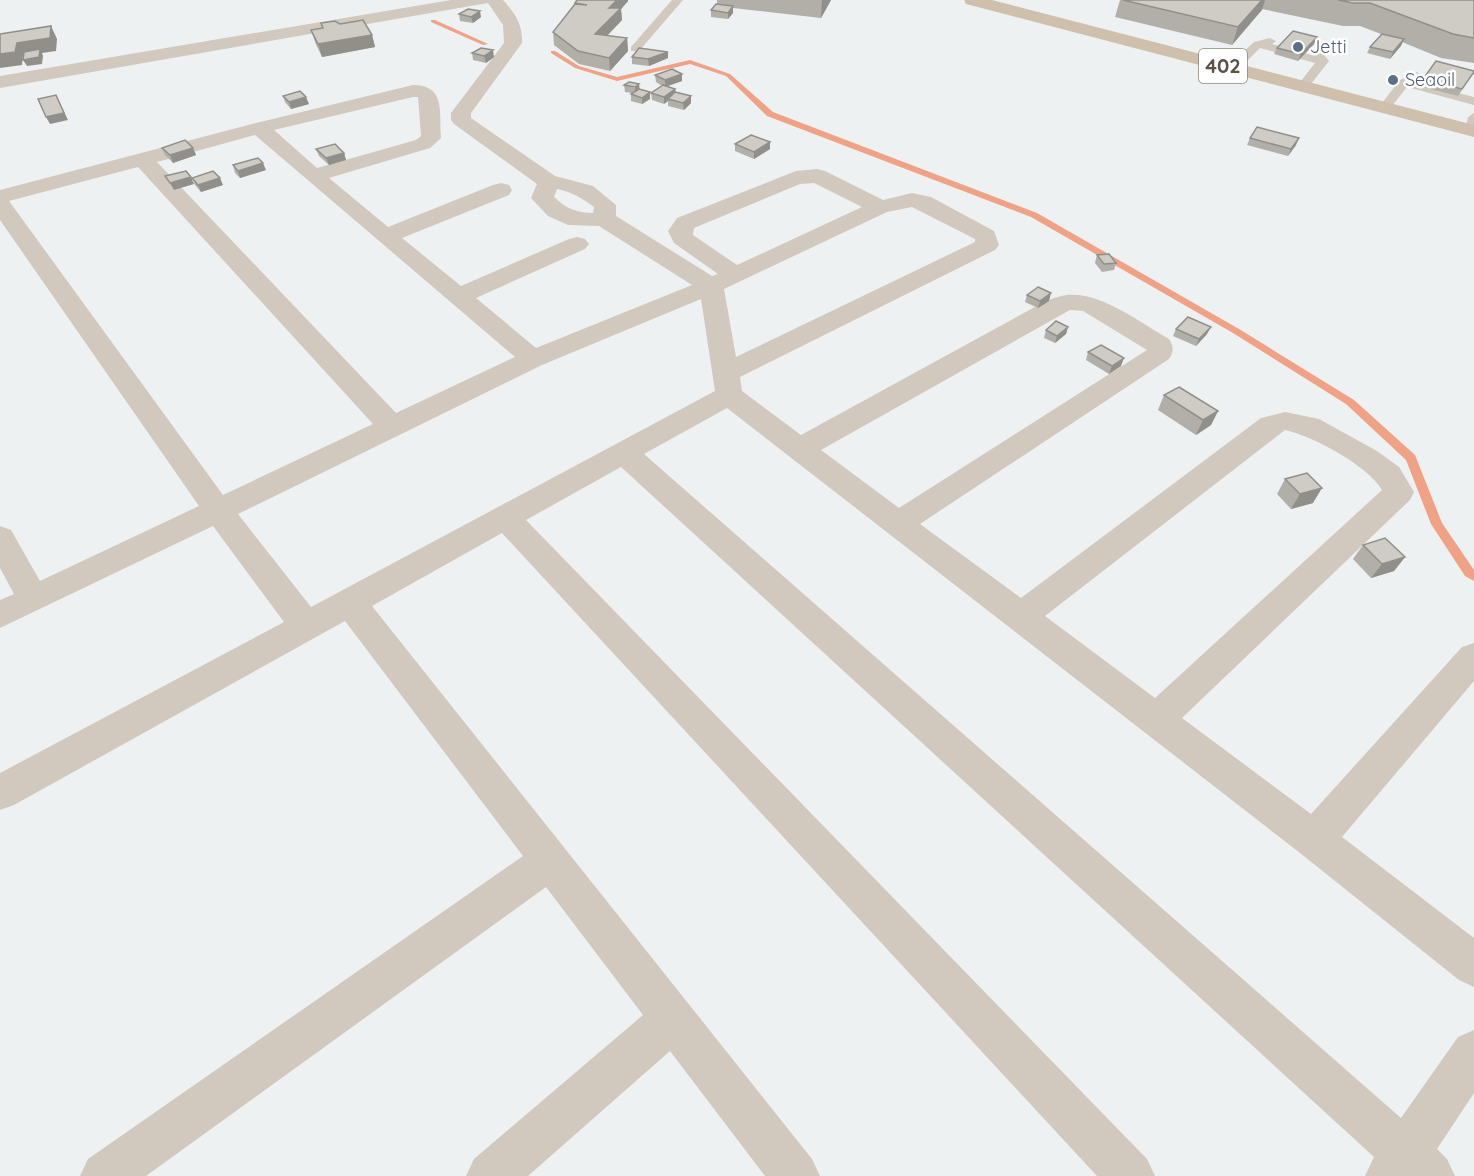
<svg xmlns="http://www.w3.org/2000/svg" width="1474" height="1176" font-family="Quicksand,sans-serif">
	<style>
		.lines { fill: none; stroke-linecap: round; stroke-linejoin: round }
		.stream { fill: #efa286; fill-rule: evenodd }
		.lane { fill: #d1c9be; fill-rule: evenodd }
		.street { fill: #d1c9be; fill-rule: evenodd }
		.primary { fill: #cfc0ad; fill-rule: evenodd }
		.wall { fill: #b2afa9 }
		.shaded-wall { fill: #918f8a }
		.building { fill: #cfccc5; stroke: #918f8a; stroke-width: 1.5 }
		.service-dot { fill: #5c6f8a; stroke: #fff; stroke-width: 2 }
		.labels { text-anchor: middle; stroke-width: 5; stroke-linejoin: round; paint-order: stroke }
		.far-service-label { font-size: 18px; fill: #4e5e75; stroke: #fff; text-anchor: start }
		.shield { fill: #fff; stroke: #8e867e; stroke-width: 1.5 }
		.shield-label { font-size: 20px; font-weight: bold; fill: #5d5246 }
	</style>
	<rect width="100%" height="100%" fill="#eef1f1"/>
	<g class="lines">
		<g class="stream">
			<polygon points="431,20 435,20 488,44 483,45 431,22"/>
			<polygon points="551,51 555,51 579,66 617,77 690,60 730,74 773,112 1037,213 1239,329 1354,400 1415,455 1442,523 1474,570 1474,581 1465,576 1431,524 1406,460 1346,404 1233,333 1031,217 767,116 726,76 690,64 617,81 575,68 551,53"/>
		</g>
		<g class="lane">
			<polygon points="672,0 683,0 639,51 631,51 631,47"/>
			<polygon points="1270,38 1276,41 1272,44 1312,55 1312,50 1320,50 1329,61 1307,89 1303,90 1297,86 1315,63 1260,48 1237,71 1229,71 1229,65 1254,42"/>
			<polygon points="1417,72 1423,76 1415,82 1474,97 1474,105 1407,87 1388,111 1380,111 1378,108 1400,80"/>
			<polygon points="1474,113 1474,134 1472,135 1465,131 1468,117"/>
		</g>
		<path class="street" d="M451 0H503C515 13 523 25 522 43L471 113V118L555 176 593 186 616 205V216L712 276 718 274 674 243 668 231 677 218 796 171 817 169 825 171 883 200 912 193 931 197 994 231 999 245 995 250 740 377 742 391 801 435 1044 302C1051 299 1059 296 1067 295 1100 291 1141 323 1169 339 1174 347 1174 351 1169 359L920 524 1021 598 1261 418 1285 412 1319 419 1377 451 1399 467 1414 492 1410 500 1182 718 1311 814 1462 647 1474 643V681L1342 837 1474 938V987L1459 980 1300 853 727 408 644 454 1401 1118 1458 1037 1474 1030V1093L1437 1149 1447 1159 1455 1176H1365L1374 1157 621 467 526 520 1147 1159 1155 1176H1097L502 533 372 606 812 1159 820 1176H765L670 1051 528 1176H466L474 1159 643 1015 546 887 146 1176H80L88 1159 523 856 345 621 14 805 0 810V773L284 622 213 526 0 628V600L14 594 0 568V526L11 530 40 581 199 506 0 220V190L252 124 413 85C446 85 439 112 441 138L430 148 329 178 388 227 493 185 501 183 509 185 512 190 509 195 402 238 461 286 569 239 577 237 585 239 589 244 585 249 476 298 536 348 692 285 599 226 568 225 548 216 531 198 537 184 454 124 451 120V113L504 43 503 25 488 3 0 88V76ZM413 97H418L421 136 416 140 317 168 274 130ZM255 135 515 357 396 413 157 162ZM138 167 373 424 223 495 9 201ZM814 183 862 207 737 265 693 235 694 228 800 184ZM557 189C572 192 582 198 594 207L593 213C576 213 566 208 554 197ZM912 207 975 239V242L736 357 724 289 887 212ZM701 299 715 391 311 607 238 514 542 365ZM1070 310 1083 311 1147 350 899 508 821 450ZM1285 430C1313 436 1368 466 1382 490L1155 698 1045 616Z"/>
		<polygon class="primary" points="964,0 992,0 1474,125 1474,137 966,4"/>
	</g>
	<g class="wall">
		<polygon points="577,0 628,0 628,1 621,9 622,20 607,36 627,38 628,51 610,71 579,64 554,45 553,32 575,4 575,3"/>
		<polygon points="717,0 831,0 821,18 733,8 733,13 728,19 711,17 711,10 717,4"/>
		<polygon points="1120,0 1474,0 1474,63 1441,58 1402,42 1390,59 1367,53 1370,47 1381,34 1360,26 1343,26 1262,9 1232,45 1115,17"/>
		<polygon points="459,14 481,17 473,23 460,21"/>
		<polygon points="311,30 372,35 375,47 322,57 315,42"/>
		<polygon points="1314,44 1298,61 1274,54 1277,48"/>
		<polygon points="668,52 668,58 649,66 632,64 632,57"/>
		<polygon points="472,53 494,57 486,63 473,60"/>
		<polygon points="1474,72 1458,96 1419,86 1423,79"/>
		<polygon points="682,74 682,81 667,86 675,89 676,92 691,96 691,103 684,110 668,106 668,101 664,104 652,100 651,93 662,86 656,82 655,75"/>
		<polygon points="624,85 640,89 650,99 642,104 631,101 631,94 632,93 625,92"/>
		<polygon points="283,96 309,104 291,109 285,102"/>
		<polygon points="1250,138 1296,145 1288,156 1247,145"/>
		<polygon points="770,142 770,149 754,159 735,151 735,144"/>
		<polygon points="162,148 193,148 196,155 173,163 165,155"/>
		<polygon points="316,149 344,153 346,160 329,165 319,156"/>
		<polygon points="233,165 266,170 240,178 235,173"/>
		<polygon points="192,178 223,185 201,192 195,185"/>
		<polygon points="1097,255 1116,263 1114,270 1102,272 1095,263"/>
		<polygon points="1027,295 1049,301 1038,308 1025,302"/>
		<polygon points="1068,327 1066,334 1055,343 1044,338 1046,330"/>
		<polygon points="1176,329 1207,334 1196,346 1173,336"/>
		<polygon points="1088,352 1121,366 1109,374 1086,360"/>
		<polygon points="1164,395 1218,411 1211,425 1196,435 1158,410"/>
		<polygon points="1285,479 1313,503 1291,509 1277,494"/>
		<polygon points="1363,545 1405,557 1394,571 1371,578 1353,559"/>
	</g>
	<g class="shaded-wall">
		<polygon points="617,0 628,0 628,1 621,9 622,20 596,47 595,34 609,8"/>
		<polygon points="822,0 831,0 821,18"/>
		<polygon points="1262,0 1265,0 1262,10 1232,45 1238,27"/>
		<polygon points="733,6 733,13 728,19 728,13"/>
		<polygon points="480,11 481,17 473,23 471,17"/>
		<polygon points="51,26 57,39 56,51 42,53 43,56 42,64 27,66 23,60 39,53 23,56 22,65 0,68 0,54 4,46"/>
		<polygon points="372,35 375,47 322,57 318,44"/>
		<polygon points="1317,37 1314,44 1298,61 1301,54"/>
		<polygon points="627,38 628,51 610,71 609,58"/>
		<polygon points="1404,39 1401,46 1390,59 1393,52"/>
		<polygon points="493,50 494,57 486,63 484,56"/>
		<polygon points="668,52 668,58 649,66 648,59"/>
		<polygon points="682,74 682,81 665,87 665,80"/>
		<polygon points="639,84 640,91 635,94 635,87"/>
		<polygon points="675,89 676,95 668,99 668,101 664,104 664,97"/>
		<polygon points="650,92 650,99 642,104 642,98"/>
		<polygon points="56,95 68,120 50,124 46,117"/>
		<polygon points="691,96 691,103 684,110 683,103"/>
		<polygon points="306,97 309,104 291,109 289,102"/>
		<polygon points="1299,138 1296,145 1288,156 1291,149"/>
		<polygon points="770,142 770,149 754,159 754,152"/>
		<polygon points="193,148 196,155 173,163 170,155"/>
		<polygon points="344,153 346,160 329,165 326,158"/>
		<polygon points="263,163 266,170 240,178 238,171"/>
		<polygon points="191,177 194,184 174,190 170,183"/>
		<polygon points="220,178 223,185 201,192 198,185"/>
		<polygon points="1051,293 1049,301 1038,308 1040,301"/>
		<polygon points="1068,327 1066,334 1055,343 1057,336"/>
		<polygon points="1211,327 1207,334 1196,346 1199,339"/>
		<polygon points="1124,358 1121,366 1109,374 1112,366"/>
		<polygon points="1218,411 1211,425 1196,435 1203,420"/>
		<polygon points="1322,488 1313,503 1291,509 1300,494"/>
		<polygon points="1405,557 1394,571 1371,578 1382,564"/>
	</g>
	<g class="building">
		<polygon points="577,0 617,0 609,8 621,8 595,34 627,38 609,58 578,51 553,32 575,4 587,5 575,3"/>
		<polygon points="1123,0 1262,0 1238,27"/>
		<polygon points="1338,0 1474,0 1474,38 1453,34 1370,3 1353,3"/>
		<polygon points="716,4 733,6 728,13 711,10"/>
		<polygon points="468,9 480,11 471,17 459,14"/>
		<polygon points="363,20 372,35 318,44 311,30 323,28 321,23 335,21 340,24"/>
		<polygon points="51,26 50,38 17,43 15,52 0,54 0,34"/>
		<polygon points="1293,31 1317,37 1301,54 1277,48"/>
		<polygon points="1382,34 1404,39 1393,52 1370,47"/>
		<polygon points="481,48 493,50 484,56 472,53"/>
		<polygon points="639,48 668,52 648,59 632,57"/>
		<polygon points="40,49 39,57 23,60 24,52"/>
		<polygon points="1436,61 1474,71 1474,72 1462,89 1423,79"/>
		<polygon points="672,69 682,74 665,80 655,75"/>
		<polygon points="629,82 639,84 635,87 624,85"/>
		<polygon points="663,85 675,89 664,97 651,93"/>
		<polygon points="639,89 650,92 642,98 631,94"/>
		<polygon points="300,91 306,97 289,102 283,96"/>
		<polygon points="675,92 691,96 683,103 668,99"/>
		<polygon points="56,95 64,113 46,117 38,99"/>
		<polygon points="1257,127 1299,138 1291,149 1250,138"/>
		<polygon points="751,135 770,142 754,152 735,144"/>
		<polygon points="185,140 193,148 170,155 162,148"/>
		<polygon points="335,144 344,153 326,158 316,149"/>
		<polygon points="258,158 263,163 238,171 233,165"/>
		<polygon points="186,171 191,177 170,183 165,176"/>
		<polygon points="213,171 220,178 198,185 192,178"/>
		<polygon points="1109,254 1116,263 1104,264 1097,255"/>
		<polygon points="1038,287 1051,293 1040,301 1027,295"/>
		<polygon points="1188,317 1211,327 1199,339 1176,329"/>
		<polygon points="1056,321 1068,327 1057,336 1046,330"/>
		<polygon points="1101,345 1124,358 1112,366 1088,352"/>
		<polygon points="1179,387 1218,411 1203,420 1164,395"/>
		<polygon points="1307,473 1322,488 1300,494 1285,479"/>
		<polygon points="1385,538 1405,557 1382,564 1363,545"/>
	</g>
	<g class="service-dot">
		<circle cx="1298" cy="47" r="6"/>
		<circle cx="1393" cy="80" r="6"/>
	</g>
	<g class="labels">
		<g class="far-service-label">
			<text x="1310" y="53">Jetti</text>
			<text x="1405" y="86">Seaoil</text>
		</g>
		<rect class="shield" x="1199" y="49" width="48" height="34" rx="4.5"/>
		<g class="shield-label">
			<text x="1223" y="73">402</text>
		</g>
	</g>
</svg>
